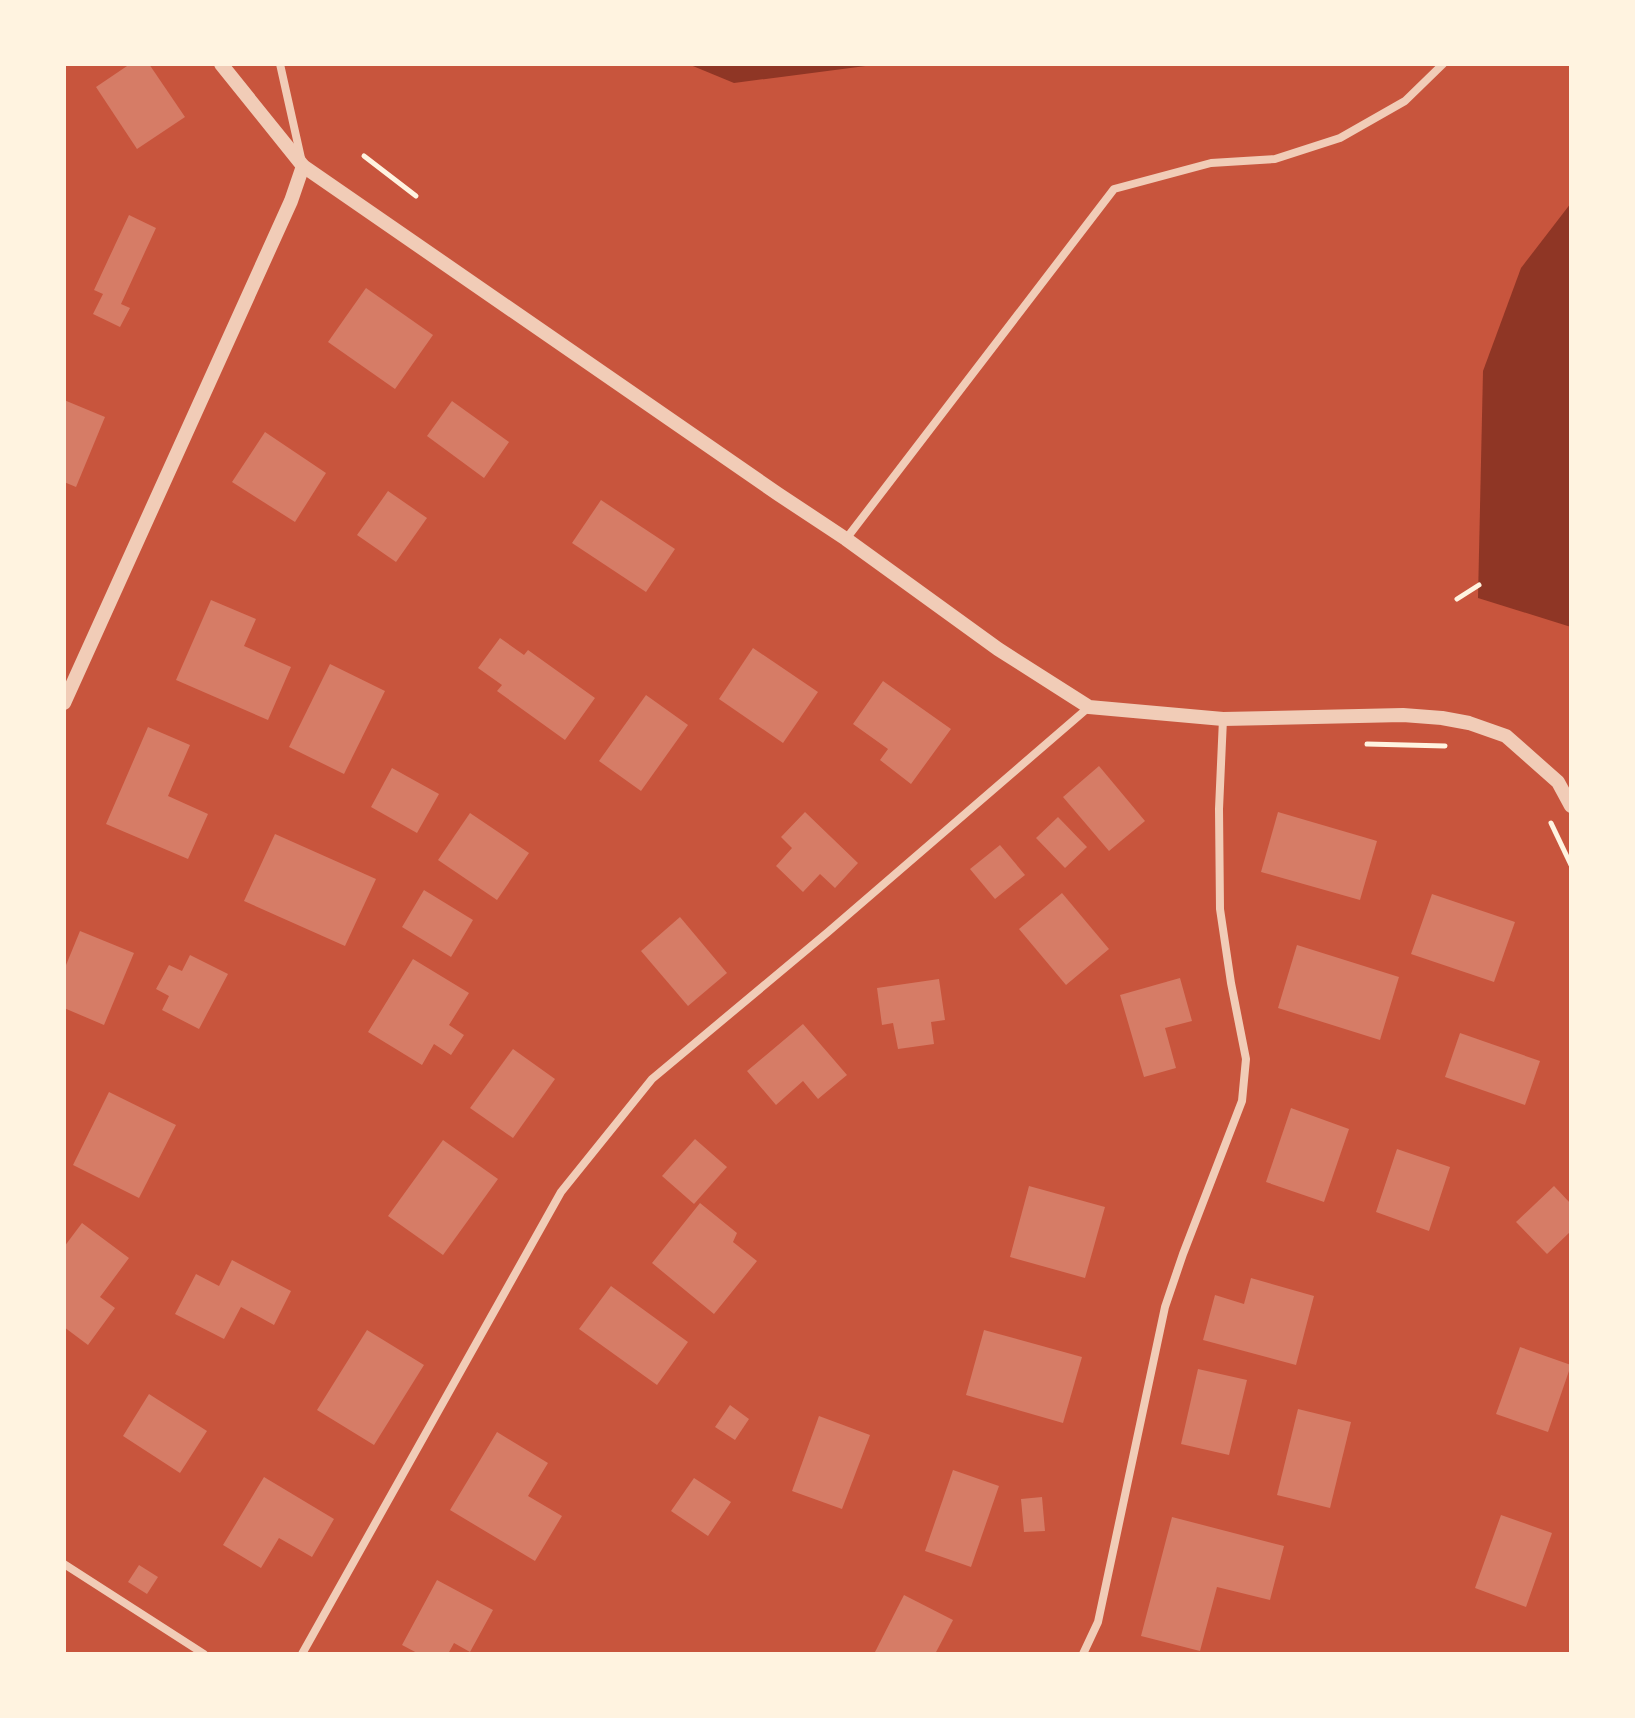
<svg xmlns="http://www.w3.org/2000/svg" width="1635" height="1718" font-family="'IBM Plex Sans',sans-serif">
	<style>
		.water { fill: #8f3625 }
		.building { fill: #d67c66 }
		.lines { fill: none; stroke-linecap: round; stroke-linejoin: round }
		.path { stroke: #fff3e0; stroke-width: 5 }
		.minor { stroke: #f1ccb7; stroke-width: 8 }
		.tertiary { stroke: #f1ccb7; stroke-width: 14 }
	</style>
	<rect width="100%" height="100%" fill="#c8553d"/>
	<g class="water">
		<polygon points="688,64 881,64 734,83"/>
		<polygon points="1571,203 1571,627 1478,598 1483,371 1521,268"/>
	</g>
	<g class="building">
		<polygon points="130,64 149,64 185,117 137,149 96,87"/>
		<polygon points="129,215 156,228 121,304 130,308 120,327 93,314 103,294 94,290"/>
		<polygon points="366,288 433,335 395,389 328,342"/>
		<polygon points="64,400 105,417 76,487 64,482"/>
		<polygon points="452,401 509,442 484,478 427,436"/>
		<polygon points="265,432 326,473 295,522 232,482"/>
		<polygon points="388,491 427,518 396,562 357,535"/>
		<polygon points="601,500 675,549 646,592 572,543"/>
		<polygon points="211,600 256,619 244,646 291,667 268,720 176,680"/>
		<polygon points="500,638 524,655 528,650 595,698 565,740 497,691 502,685 478,668"/>
		<polygon points="753,648 818,692 783,743 719,699"/>
		<polygon points="330,664 385,691 344,774 289,747"/>
		<polygon points="883,681 951,729 911,784 880,760 888,749 853,724"/>
		<polygon points="646,695 688,725 641,791 599,761"/>
		<polygon points="148,727 190,745 168,796 208,814 188,859 106,824"/>
		<polygon points="1099,766 1145,821 1109,851 1063,797"/>
		<polygon points="392,768 439,794 417,833 371,807"/>
		<polygon points="805,812 858,863 835,888 820,874 803,892 776,866 792,848 781,837"/>
		<polygon points="1278,812 1377,841 1360,900 1261,872"/>
		<polygon points="470,813 529,853 497,900 438,860"/>
		<polygon points="1058,817 1087,847 1065,868 1036,838"/>
		<polygon points="275,834 376,879 345,946 244,901"/>
		<polygon points="1000,845 1025,875 995,899 970,869"/>
		<polygon points="424,890 473,920 451,957 402,927"/>
		<polygon points="1062,893 1109,949 1066,985 1019,929"/>
		<polygon points="1432,894 1515,922 1494,982 1411,954"/>
		<polygon points="680,917 727,973 688,1006 641,951"/>
		<polygon points="80,931 134,953 104,1025 64,1008 64,970"/>
		<polygon points="1297,945 1399,977 1380,1040 1278,1008"/>
		<polygon points="190,955 228,974 199,1029 162,1010 169,996 156,989 169,965 182,971"/>
		<polygon points="413,959 469,993 449,1025 464,1035 451,1055 434,1044 422,1065 368,1032"/>
		<polygon points="1180,978 1192,1021 1165,1028 1176,1068 1144,1077 1120,995"/>
		<polygon points="939,979 945,1020 931,1022 934,1044 898,1049 893,1023 882,1025 877,988"/>
		<polygon points="803,1024 847,1075 818,1099 803,1081 776,1105 747,1071"/>
		<polygon points="1460,1033 1540,1061 1525,1105 1445,1077"/>
		<polygon points="513,1049 555,1079 513,1138 470,1108"/>
		<polygon points="109,1092 176,1125 139,1198 73,1165"/>
		<polygon points="1291,1108 1349,1129 1324,1202 1266,1182"/>
		<polygon points="695,1139 727,1167 694,1204 662,1176"/>
		<polygon points="443,1140 498,1179 443,1255 388,1216"/>
		<polygon points="1397,1149 1450,1167 1429,1231 1376,1212"/>
		<polygon points="1029,1186 1105,1207 1085,1278 1010,1257"/>
		<polygon points="1554,1186 1571,1204 1571,1231 1547,1254 1516,1222"/>
		<polygon points="700,1203 737,1233 733,1242 757,1261 714,1314 652,1263"/>
		<polygon points="82,1223 129,1258 100,1297 115,1308 88,1345 64,1327 64,1247"/>
		<polygon points="232,1260 291,1291 274,1325 241,1307 224,1339 175,1314 196,1274 219,1286"/>
		<polygon points="1251,1278 1314,1296 1296,1365 1203,1340 1215,1295 1244,1304"/>
		<polygon points="611,1286 688,1342 657,1385 579,1329"/>
		<polygon points="367,1330 424,1365 374,1445 317,1410"/>
		<polygon points="984,1330 1082,1357 1063,1423 966,1395"/>
		<polygon points="1520,1347 1571,1365 1548,1432 1496,1414"/>
		<polygon points="1198,1369 1247,1380 1229,1455 1181,1444"/>
		<polygon points="149,1394 207,1431 180,1473 123,1436"/>
		<polygon points="730,1405 749,1419 735,1440 715,1427"/>
		<polygon points="1298,1409 1351,1422 1330,1508 1277,1495"/>
		<polygon points="819,1416 870,1435 842,1509 792,1491"/>
		<polygon points="497,1432 548,1463 528,1496 562,1516 535,1561 450,1510"/>
		<polygon points="953,1470 999,1486 971,1567 925,1551"/>
		<polygon points="264,1477 334,1519 312,1557 279,1538 261,1568 223,1545"/>
		<polygon points="694,1478 731,1502 708,1536 671,1511"/>
		<polygon points="1042,1497 1045,1531 1024,1532 1021,1499"/>
		<polygon points="1501,1515 1552,1533 1526,1607 1475,1588"/>
		<polygon points="1172,1517 1284,1546 1270,1600 1217,1587 1200,1651 1141,1636"/>
		<polygon points="139,1565 158,1577 147,1594 128,1582"/>
		<polygon points="437,1580 493,1610 470,1652 454,1643 448,1654 419,1654 402,1645"/>
		<polygon points="904,1595 953,1620 935,1654 874,1654"/>
	</g>
	<g class="lines">
		<g class="path">
			<polyline points="364,156 416,196"/>
			<polyline points="1457,599 1479,585"/>
			<polyline points="1367,744 1445,746"/>
			<polyline points="1551,823 1571,865"/>
		</g>
		<g class="minor">
			<polyline points="280,64 301,158"/>
			<polyline points="846,539 1114,189 1211,163 1275,159 1340,138 1405,101 1443,64"/>
			<polyline points="64,1564 204,1654"/>
			<polyline points="302,1654 561,1192 652,1079 828,932 1089,707"/>
			<polyline points="1083,1654 1098,1622 1165,1307 1183,1254 1242,1101 1246,1059 1231,983 1220,909 1219,809 1223,719"/>
		</g>
		<g class="tertiary">
			<polyline points="221,64 303,166 778,494 846,539 998,649 1089,707 1223,719 1403,715 1442,718 1469,723 1506,736 1558,782 1571,806"/>
			<polyline points="64,703 291,201 303,166"/>
		</g>
	</g>
	<rect width="1635" height="1718" fill="none" stroke="#fff3e0" stroke-width="132"/>
</svg>
